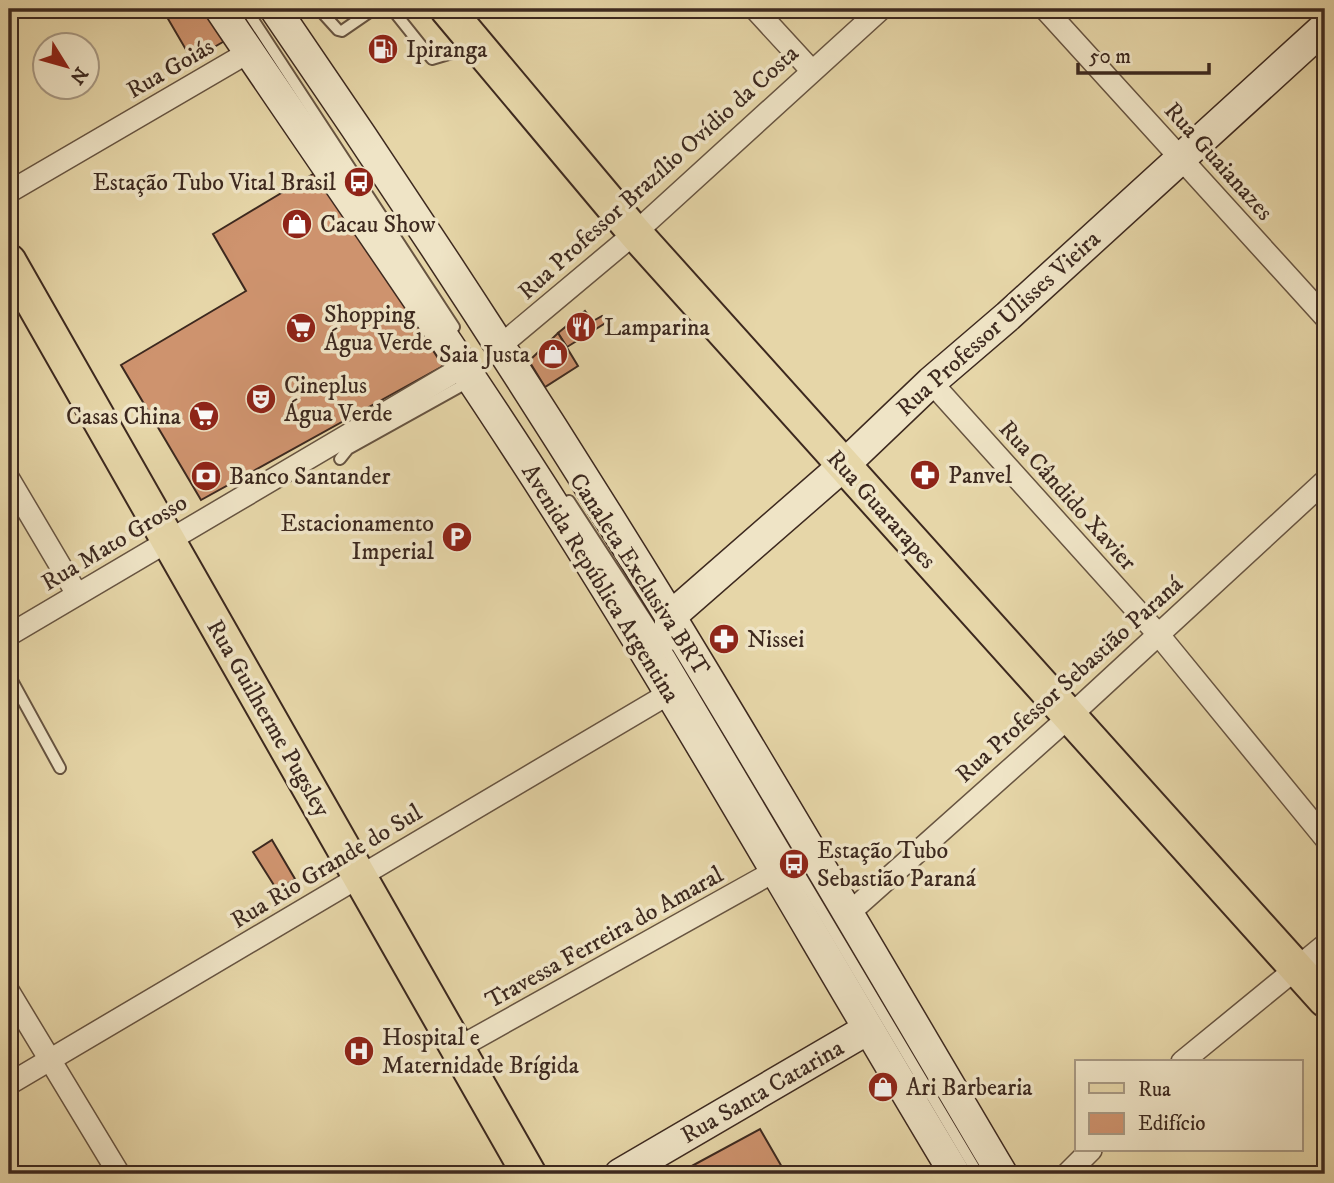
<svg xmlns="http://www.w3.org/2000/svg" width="1334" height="1183" font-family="'IM FELL DW Pica',serif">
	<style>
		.building { fill: #ce936e; stroke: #3d291f; stroke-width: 2 }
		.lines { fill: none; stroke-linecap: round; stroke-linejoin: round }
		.lane-casing { stroke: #675441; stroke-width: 14 }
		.street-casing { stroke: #675441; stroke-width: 24 }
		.secondary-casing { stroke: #3d291f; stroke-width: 33 }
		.primary-casing { stroke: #3d291f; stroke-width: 37 }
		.path { stroke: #3d291f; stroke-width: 3.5; stroke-dasharray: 2 3.5; stroke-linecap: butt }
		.lane { stroke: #efe4c6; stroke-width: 10 }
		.street { stroke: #efe4c6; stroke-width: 21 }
		.secondary { stroke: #efe4c6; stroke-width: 30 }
		.primary { stroke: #e6d6a8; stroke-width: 33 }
		.labels { text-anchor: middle; stroke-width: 7; stroke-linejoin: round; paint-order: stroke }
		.poi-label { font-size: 24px; fill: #3d291f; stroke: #efe4c6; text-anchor: start }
		.street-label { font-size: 24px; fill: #3d291f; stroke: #efe4c6 }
	</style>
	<rect width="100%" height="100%" fill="#e6d6a8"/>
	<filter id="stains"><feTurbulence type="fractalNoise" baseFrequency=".00286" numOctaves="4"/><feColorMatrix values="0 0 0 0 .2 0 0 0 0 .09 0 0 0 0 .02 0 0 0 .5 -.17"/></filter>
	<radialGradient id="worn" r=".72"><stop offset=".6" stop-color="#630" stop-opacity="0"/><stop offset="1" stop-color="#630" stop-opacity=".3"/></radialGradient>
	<g class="building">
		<polygon points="170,9 210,9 228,39 192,60 164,12"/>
		<polygon points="318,171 443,366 201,500 121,365 246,291 213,234"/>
		<polygon points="585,311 593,321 602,316 607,322 567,347 558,333"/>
		<polygon points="558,333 578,366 545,387 529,361"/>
		<polygon points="272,840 295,879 277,890 253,852"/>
		<polygon points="760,1129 786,1174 677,1174"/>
	</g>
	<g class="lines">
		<g class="lane-casing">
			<g id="lane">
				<polyline points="246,9 454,327"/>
				<polyline points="319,9 338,30 342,31 374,9"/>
				<polyline points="392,9 432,59 472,47"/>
				<polyline points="340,459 348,449 472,380"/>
				<polyline points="569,501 670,656 978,1174"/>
				<polyline points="9,675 60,768"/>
			</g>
		</g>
		<g class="street-casing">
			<g id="street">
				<polyline points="755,9 812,71"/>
				<polyline points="1045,9 1325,317"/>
				<polyline points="9,192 249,52"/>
				<polyline points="500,346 635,233 881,9"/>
				<polyline points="931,382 1158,634 1325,838"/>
				<polyline points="9,479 77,594"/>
				<polyline points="9,635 463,367"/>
				<polyline points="848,914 1069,717 1325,481"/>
				<polyline points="9,992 119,1174"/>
				<polyline points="458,1048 775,871"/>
				<polyline points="1182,1062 1325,945"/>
				<polyline points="9,1084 670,693"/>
				<polyline points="1067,1174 1091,1150"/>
			</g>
		</g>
		<g class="secondary-casing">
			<g id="secondary">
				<path d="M220 9C333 177 451 343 560 515 697 731 823 955 955 1174"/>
				<path d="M275 9C412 208 544 411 670 616 783 801 892 988 1002 1174"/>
				<polyline points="670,635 670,617 843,466 931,382 1008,316 1325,27"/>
				<polyline points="620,1174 868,1029"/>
			</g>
		</g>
		<g class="primary-casing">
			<g id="primary">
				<polyline points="447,9 635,233 1325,1000"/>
				<polyline points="9,261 529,1174"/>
			</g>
		</g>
		<polyline class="path" points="589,1174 598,1169"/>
		<use href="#lane" class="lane"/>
		<use href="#street" class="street"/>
		<use href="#secondary" class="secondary"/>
		<use href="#primary" class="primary"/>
	</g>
	<defs>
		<g id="fuel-disc" transform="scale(1.575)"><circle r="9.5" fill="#8f2418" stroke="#efe4c6"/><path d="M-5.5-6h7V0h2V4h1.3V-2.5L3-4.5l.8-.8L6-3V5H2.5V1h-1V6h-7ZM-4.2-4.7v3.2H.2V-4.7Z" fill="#fff"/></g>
		<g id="bus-disc" transform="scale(1.575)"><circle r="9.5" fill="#8f2418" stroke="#efe4c6"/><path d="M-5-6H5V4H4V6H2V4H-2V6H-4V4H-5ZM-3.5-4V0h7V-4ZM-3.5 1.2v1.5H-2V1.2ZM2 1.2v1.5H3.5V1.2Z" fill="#fff"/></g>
		<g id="shop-disc" transform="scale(1.575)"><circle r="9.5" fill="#8f2418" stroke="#efe4c6"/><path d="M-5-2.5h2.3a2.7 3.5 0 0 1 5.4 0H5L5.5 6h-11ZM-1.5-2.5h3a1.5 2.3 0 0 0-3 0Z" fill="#fff"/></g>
		<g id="restaurant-disc" transform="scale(1.575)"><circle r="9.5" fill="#8f2418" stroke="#efe4c6"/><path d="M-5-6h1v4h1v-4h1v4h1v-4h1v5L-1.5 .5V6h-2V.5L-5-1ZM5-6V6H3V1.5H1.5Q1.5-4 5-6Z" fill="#fff"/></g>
		<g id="supermarket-disc" transform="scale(1.575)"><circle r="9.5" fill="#8f2418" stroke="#efe4c6"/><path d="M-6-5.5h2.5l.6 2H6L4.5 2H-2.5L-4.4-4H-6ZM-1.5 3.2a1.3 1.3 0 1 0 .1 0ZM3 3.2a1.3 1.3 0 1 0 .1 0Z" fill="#fff"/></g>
		<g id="theatre-disc" transform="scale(1.575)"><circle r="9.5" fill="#8f2418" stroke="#efe4c6"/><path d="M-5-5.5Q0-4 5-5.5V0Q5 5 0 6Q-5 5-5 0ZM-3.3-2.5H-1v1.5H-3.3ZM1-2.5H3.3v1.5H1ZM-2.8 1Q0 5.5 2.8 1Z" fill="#fff"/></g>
		<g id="pharmacy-disc" transform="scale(1.575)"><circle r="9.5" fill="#8f2418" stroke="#efe4c6"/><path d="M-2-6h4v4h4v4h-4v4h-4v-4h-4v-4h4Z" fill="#fff"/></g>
		<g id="bank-disc" transform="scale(1.575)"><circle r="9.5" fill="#8f2418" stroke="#efe4c6"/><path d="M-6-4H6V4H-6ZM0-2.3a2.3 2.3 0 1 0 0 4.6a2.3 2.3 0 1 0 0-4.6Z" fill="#fff"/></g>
		<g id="parking-disc" transform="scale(1.575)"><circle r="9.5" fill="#8f2418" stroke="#efe4c6"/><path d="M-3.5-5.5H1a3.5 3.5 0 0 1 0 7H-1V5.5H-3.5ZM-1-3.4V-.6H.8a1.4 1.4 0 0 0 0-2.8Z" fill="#fff"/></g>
		<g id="hospital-disc" transform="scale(1.575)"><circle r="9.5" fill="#8f2418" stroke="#efe4c6"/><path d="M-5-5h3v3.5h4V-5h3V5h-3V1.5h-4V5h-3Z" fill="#fff"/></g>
	</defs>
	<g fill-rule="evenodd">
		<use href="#fuel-disc" x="383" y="49"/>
		<use href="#bus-disc" x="359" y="182"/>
		<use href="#shop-disc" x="297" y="224"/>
		<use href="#restaurant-disc" x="581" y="327"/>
		<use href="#supermarket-disc" x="301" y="328"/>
		<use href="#shop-disc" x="553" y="354"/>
		<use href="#theatre-disc" x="261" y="399"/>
		<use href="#supermarket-disc" x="204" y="416"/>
		<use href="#pharmacy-disc" x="925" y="475"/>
		<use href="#bank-disc" x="206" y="476"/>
		<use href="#parking-disc" x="457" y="537"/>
		<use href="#pharmacy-disc" x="724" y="639"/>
		<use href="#bus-disc" x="794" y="864"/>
		<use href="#hospital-disc" x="359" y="1051"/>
		<use href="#shop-disc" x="883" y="1087"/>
	</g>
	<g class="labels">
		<g class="poi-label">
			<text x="406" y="57">Ipiranga</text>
			<text x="336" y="190" text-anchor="end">Estação Tubo Vital Brasil</text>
			<text x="320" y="232">Cacau Show</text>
			<text x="324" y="322">Shopping<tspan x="324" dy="28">Água Verde</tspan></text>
			<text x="604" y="335">Lamparina</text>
			<text x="530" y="362" text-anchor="end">Saia Justa</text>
			<text x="284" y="393">Cineplus<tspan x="284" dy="28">Água Verde</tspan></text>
			<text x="181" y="424" text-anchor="end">Casas China</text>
			<text x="948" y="483">Panvel</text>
			<text x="229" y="484">Banco Santander</text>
			<text x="434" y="531" text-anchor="end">Estacionamento<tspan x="434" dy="28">Imperial</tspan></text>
			<text x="747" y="647">Nissei</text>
			<text x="817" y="858">Estação Tubo<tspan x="817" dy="28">Sebastião Paraná</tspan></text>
			<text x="382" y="1045">Hospital e<tspan x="382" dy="28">Maternidade Brígida</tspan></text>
			<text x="906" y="1095">Ari Barbearia</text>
		</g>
		<g class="street-label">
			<text transform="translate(170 68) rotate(-30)" y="8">Rua Goiás</text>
			<text transform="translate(1219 161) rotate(48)" y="8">Rua Guaianazes</text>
			<text transform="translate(658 172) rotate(-42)" y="8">Rua Professor Brazílio Ovídio da Costa</text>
			<text transform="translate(998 323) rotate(-42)" y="8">Rua Professor Ulisses Vieira</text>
			<text transform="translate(1068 495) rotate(48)" y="8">Rua Cândido Xavier</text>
			<text transform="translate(882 509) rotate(48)" y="8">Rua Guararapes</text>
			<text transform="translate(114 542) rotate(-31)" y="8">Rua Mato Grosso</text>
			<text transform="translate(640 574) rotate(57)" y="8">Canaleta Exclusiva BRT</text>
			<text transform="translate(601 583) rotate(58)" y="8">Avenida República Argentina</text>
			<text transform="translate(1069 679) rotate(-42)" y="8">Rua Professor Sebastião Paraná</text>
			<text transform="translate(269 718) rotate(60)" y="8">Rua Guilherme Pugsley</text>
			<text transform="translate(326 866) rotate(-31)" y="8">Rua Rio Grande do Sul</text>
			<text transform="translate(604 937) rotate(-29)" y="8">Travessa Ferreira do Amaral</text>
			<text transform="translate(762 1091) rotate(-30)" y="8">Rua Santa Catarina</text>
		</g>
	</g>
	<rect width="1334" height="1183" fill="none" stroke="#e6d6a8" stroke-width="35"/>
	<rect x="10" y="10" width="1313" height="1162" fill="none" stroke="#3d291f" stroke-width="3.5"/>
	<rect x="18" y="18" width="1299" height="1148" fill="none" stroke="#3d291f" stroke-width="2"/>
	<rect x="1075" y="1060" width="228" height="91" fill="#efe4c6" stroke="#a89983" stroke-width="2"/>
	<rect x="1089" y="1083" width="35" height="10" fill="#e6d6a8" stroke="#a89983" stroke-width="2"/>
	<text x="1138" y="1096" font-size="21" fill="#3d291f">Rua</text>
	<rect x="1089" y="1113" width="35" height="21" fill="#ce936e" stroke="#a89983" stroke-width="2"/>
	<text x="1138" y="1130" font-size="21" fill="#3d291f">Edifício</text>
	<g transform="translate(66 66) rotate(127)"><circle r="33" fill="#efe4c6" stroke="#a89983" stroke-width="2"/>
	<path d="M0-5L12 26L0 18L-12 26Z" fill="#8f2418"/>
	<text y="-10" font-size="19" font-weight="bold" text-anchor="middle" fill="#3d291f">N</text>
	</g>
	<path d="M1078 63v10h131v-10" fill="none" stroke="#3d291f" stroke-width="3.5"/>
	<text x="1089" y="63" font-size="21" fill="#3d291f" stroke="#efe4c6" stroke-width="5" paint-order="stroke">50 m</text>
	<rect width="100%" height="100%" filter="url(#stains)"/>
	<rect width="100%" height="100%" fill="url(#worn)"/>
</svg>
